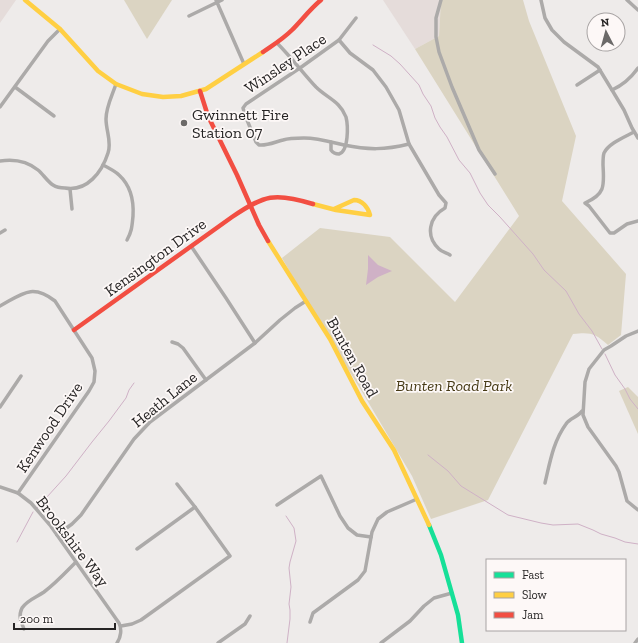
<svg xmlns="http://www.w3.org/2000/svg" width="638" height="643" font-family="'Zilla Slab',serif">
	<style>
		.built { fill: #e5dcda }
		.green { fill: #dbd4c2 }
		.water { fill: #cfb1c6 }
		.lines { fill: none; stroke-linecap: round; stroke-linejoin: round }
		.stream { stroke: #cfb1c6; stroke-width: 1 }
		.street { stroke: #acaaa9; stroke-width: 3.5 }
		.fast { stroke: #16e098; stroke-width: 4.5 }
		.slow { stroke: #ffcf43; stroke-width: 4.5 }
		.jam { stroke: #f24e42; stroke-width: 4.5 }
		.poi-dot { fill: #6c6a69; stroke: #fdf8f7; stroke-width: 1.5 }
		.labels { text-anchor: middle; stroke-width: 3.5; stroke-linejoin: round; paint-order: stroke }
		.street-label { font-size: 16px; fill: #262424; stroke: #fdf8f7 }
		.poi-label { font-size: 16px; fill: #262424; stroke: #fdf8f7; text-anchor: start }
		.park-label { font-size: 16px; font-style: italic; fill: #463a15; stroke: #fdf8f7 }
	</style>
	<rect width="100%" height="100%" fill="#eeebea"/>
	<g class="built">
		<polygon points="0,0 16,0 0,23"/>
		<polygon points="383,0 441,0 439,36 415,49"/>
	</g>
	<g class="green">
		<polygon points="124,0 172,0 147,39"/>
		<path d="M441 0H523L529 21 576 136 562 201 626 274 621 335 608 345C595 333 590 332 573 334L488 500 431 519 412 476 361 390 318 321 282 258 320 228 390 237 455 302 519 216 415 49 439 36Z"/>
		<polygon points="628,387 638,397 638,434 619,391"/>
	</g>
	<polygon class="water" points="368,255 378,265 392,271 378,277 366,285 368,269"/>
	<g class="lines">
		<g class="stream">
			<polyline points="373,45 391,56 400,64 419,85 423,94 431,106 435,118 440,127 447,137 459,160 470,173 480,193 488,205 500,217 533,254 544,270 566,291 579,314 592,331 602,349"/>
			<polyline points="605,354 615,375 625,389 630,399 638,409"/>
			<polyline points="428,455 448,471 461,486 508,515 541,523 553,525 578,524 593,530 601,534 615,538 625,542 638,544"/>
			<polyline points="37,508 66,476 92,442 109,421 126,398 129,390 134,383"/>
			<polyline points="286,516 294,528 296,541 290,562 289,568 291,587 289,604 290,610 290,619 287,643"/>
			<polyline points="17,542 33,512"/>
		</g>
		<g class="street">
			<polyline points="216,0 244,64"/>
			<polyline points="441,0 436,18 436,37 439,52 452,87 479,150 495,174"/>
			<polyline points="541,0 545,18 552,30 564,42 598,67 612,90 624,110 632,128 638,138"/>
			<polyline points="627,0 638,10"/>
			<polyline points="189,16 222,0"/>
			<path d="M356 18 339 40 300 68 246 104 243 108 245 115 256 142 259 145C267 146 275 142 283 140 289 138 297 138 304 138 318 138 331 142 344 145 368 150 385 150 409 144"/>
			<path d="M339 40 350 53 373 70 386 87 399 110 409 144 439 195 446 203 445 208C429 217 425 236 439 249 442 252 447 253 450 255"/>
			<path d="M277 43C291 57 303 73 316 87 327 98 340 101 346 117 348 125 349 151 339 154 335 154 333 153 331 150V142"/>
			<polyline points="577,85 600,70"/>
			<polyline points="15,87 54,116"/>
			<path d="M612 90C623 85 631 78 638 68"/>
			<polyline points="0,107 48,41 60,29"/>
			<path d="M634 132C625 137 609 143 604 153 603 156 603 162 603 165 604 185 606 194 585 203L589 206 610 233H614L627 224 638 221"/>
			<path d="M0 161C13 159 27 161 38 170 43 174 47 181 53 185 56 187 61 188 65 188 87 192 102 172 108 153 112 142 106 131 106 119 106 107 112 96 116 84"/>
			<path d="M103 165C109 168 115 171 119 175 131 186 134 200 133 216 132 226 132 231 127 240"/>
			<polyline points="70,189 72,209"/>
			<polyline points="0,233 5,230"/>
			<polyline points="191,246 226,298 255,343"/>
			<path d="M0 306C22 294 32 283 55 301L92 358 95 371 94 382 89 391 18 493"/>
			<polyline points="638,331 626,336 611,346 604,350 589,369 585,382 583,415 588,427 616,466 619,472 627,501 638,510"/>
			<polyline points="172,342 178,344 183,348 206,380"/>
			<polyline points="0,407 21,376"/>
			<path d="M545 483C550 462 553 442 566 424 570 418 578 417 582 411"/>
			<path d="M0 487 18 493 31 503 50 525 119 623C122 629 121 637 117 643"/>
			<polyline points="277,505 286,499 321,476 340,516 348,528 357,535 371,537"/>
			<polyline points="57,535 72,524 81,515 134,439 150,422 255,343 280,320 295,308 306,301"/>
			<polyline points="137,549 195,507"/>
			<polyline points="310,622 313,613 358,580 365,571 372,532 378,519 387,512 417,499"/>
			<polyline points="121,626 132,624 141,620 230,556 195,507 177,484"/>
			<path d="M24 629C21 622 18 616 22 608 27 600 37 597 44 592 56 583 66 572 76 562"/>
			<polyline points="218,643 245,624 250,616"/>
			<polyline points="381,643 410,621 424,606 434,598 452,593"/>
			<polyline points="635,643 638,639"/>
		</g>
		<polyline class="fast" points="429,525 441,555 458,615 462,643"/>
		<g class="slow">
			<polyline points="25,0 60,29 98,71 116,84 142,94 163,97 181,96 206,89 263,52"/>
			<path d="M313 204 336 210 370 215C368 207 362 200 354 200L334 209"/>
			<polyline points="268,241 330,339 362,401 394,450 429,525"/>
		</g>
		<g class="jam">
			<path d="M263 52C273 45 283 39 292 30 302 20 310 9 321 0"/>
			<polyline points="200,91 208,116 237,175 259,225 268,241"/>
			<path d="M74 330 232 217C264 195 275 192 313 204"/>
		</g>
	</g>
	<circle class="poi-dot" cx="184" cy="123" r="4"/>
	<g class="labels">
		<g class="street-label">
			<text transform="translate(285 63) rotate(-34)" y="6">Winsley Place</text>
			<text transform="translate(155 257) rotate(-36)" y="6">Kensington Drive</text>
			<text transform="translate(353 357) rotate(61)" y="6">Bunten Road</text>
			<text transform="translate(164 399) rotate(-39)" y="6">Heath Lane</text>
			<text transform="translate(49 427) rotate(-56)" y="6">Kenwood Drive</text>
			<text transform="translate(73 541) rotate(53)" y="6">Brookshire Way</text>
		</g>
		<g class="poi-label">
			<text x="192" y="120">Gwinnett Fire<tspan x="192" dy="18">Station 07</tspan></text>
		</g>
		<g class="park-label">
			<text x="454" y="391">Bunten Road Park</text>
		</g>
	</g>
	<rect x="486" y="559" width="140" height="72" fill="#fdf8f7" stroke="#a7a3a3"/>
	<rect x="494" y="572" width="20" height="6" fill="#16e098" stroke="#a7a3a3"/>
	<text x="522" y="579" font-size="12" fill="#262424">Fast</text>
	<rect x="494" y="592" width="20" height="6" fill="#ffcf43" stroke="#a7a3a3"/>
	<text x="522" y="599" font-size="12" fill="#262424">Slow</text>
	<rect x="494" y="612" width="20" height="6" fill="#f24e42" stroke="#a7a3a3"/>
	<text x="522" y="619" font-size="12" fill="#262424">Jam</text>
	<g transform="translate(606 32) rotate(354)"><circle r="19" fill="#fdf8f7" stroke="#a7a3a3"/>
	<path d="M0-3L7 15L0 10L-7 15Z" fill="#6c6a69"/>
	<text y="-6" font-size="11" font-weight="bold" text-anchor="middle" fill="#262424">N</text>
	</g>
	<path d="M14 623v6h101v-6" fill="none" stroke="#262424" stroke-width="2"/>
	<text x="20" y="623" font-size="12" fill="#262424" stroke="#fdf8f7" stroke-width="3" paint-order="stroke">200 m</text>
</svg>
